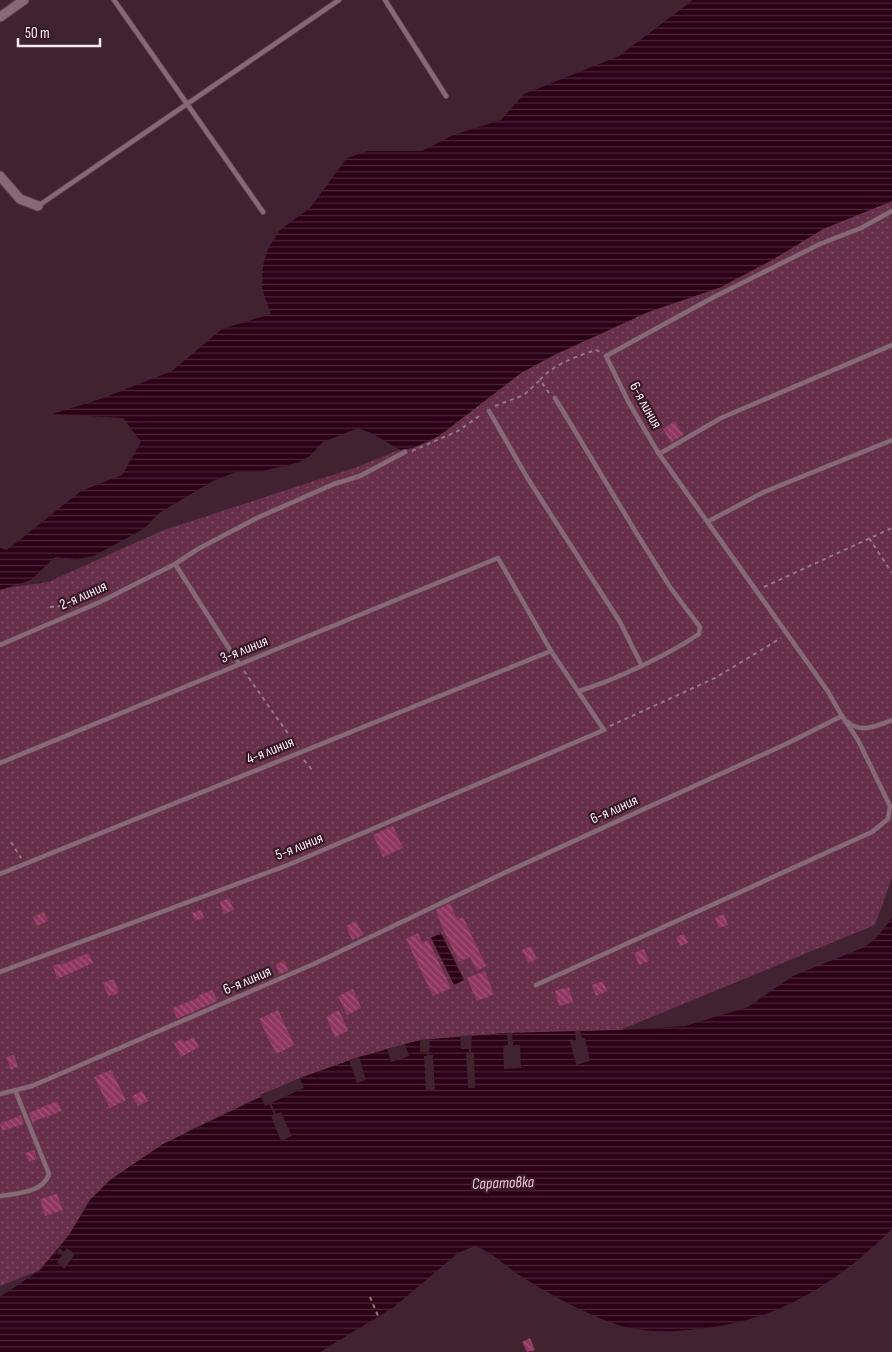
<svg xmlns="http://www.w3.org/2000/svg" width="892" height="1352" font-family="'Sofia Sans Condensed',sans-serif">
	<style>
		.garden { fill: url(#garden-dots) }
		.water { fill: url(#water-rules) }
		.pier { fill: #412330 }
		.building { fill: url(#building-back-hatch) }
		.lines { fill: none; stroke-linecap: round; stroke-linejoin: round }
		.service-casing { stroke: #5a414c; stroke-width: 6 }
		.minor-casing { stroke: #5a414c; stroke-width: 11 }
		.path { stroke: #927882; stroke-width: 2; stroke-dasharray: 4 4; stroke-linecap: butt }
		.service { stroke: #8a6774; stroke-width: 4.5 }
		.minor { stroke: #8a6774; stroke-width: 9 }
		.labels { text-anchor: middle; stroke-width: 4.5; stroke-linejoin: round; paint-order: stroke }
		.street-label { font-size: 15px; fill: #feeaf1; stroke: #361926 }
		.water-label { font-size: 16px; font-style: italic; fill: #f5c2d6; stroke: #361926 }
	</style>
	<defs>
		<pattern id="garden-dots" width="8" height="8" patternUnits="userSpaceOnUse" patternTransform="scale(1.25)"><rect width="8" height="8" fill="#672f48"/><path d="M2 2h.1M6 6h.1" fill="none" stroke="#7e4d63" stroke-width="1.8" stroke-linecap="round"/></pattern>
		<pattern id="water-rules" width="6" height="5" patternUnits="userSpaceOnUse" patternTransform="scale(1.25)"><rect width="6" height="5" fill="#2c0117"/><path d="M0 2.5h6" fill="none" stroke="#4c2639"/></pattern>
		<pattern id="building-back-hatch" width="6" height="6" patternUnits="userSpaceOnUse" patternTransform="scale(1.25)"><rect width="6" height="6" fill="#903761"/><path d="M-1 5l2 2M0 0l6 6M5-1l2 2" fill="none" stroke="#a15478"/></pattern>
	</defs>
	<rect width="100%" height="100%" fill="#412330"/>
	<polygon class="garden" points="892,201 892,878 875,925 620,1030 507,1033 420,1040 359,1057 300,1078 188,1131 130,1166 90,1200 69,1235 40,1270 0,1286 0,589 48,582 164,530 360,466 398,450 430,441 521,373 552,356 648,312 721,287 823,229"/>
	<g class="water">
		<polygon points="693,0 892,0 892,201 823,229 774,259 721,287 648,312 552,356 521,373 439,436 413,448 400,450 373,434 358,428 323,442 310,456 299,462 263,471 236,472 213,481 159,513 145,528 94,556 77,559 55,557 31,580 0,590 0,548 7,550 81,491 122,475 141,442 123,418 53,414 103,398 172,371 222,329 271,314 262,289 263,265 268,249 280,230 310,208 347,158 368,151 422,151 453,135 501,120 524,94 619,56"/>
		<path d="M892 918V1229C836 1284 778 1321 698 1329 655 1334 628 1332 588 1313 564 1302 541 1289 519 1275 504 1265 492 1252 475 1246L458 1253 394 1307 320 1352H0V1297L40 1270 69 1235 90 1200 110 1180 163 1144 300 1078 359 1057 420 1040 507 1033 620 1030 685 1026 748 1007 793 976 865 947 877 937Z"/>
		<polygon points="441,933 464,980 454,985 431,938"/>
	</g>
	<g class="pier">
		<polygon points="580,1030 582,1038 585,1038 590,1061 576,1065 570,1041 576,1040 575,1031"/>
		<polygon points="507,1033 512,1033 513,1045 520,1045 521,1068 504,1069 503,1046 508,1045"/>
		<polygon points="472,1035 471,1052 474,1052 475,1088 468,1088 466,1052 469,1052 469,1049 461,1049 460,1036"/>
		<polygon points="430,1039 429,1055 433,1055 435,1091 426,1091 424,1056 427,1056 427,1052 420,1052 420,1040"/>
		<polygon points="405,1044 409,1056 391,1062 387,1049"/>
		<polygon points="359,1057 366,1080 357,1083 349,1060"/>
		<polygon points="300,1078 304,1088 271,1103 276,1114 281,1112 292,1136 281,1141 271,1116 274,1114 269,1104 265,1106 260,1095"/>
		<polygon points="59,1248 64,1252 67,1248 75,1254 64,1269 57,1262 62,1255 57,1251"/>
	</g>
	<g class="building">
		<polygon points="675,421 683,435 671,442 663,429"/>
		<polygon points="393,826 403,848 383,857 373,835"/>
		<polygon points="229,898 234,910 224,914 220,902"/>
		<polygon points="450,903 457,920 463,917 486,966 477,971 470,957 459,962 442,927 436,910"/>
		<polygon points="201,910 204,918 195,921 192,913"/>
		<polygon points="44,912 48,921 37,926 33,917"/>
		<polygon points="724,914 728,925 719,928 715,918"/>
		<polygon points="356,921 363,935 352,940 346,926"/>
		<polygon points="418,933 422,943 428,940 451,988 433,996 406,939"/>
		<polygon points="684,934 688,943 680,946 676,937"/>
		<polygon points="531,946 537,959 528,963 522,950"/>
		<polygon points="644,949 649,961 639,965 634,953"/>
		<polygon points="88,953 93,963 57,979 53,965 64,964"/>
		<polygon points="285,961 288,971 279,974 276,964"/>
		<polygon points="485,971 494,994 477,1001 467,978"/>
		<polygon points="114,979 119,993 108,996 103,983"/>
		<polygon points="603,981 607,991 596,996 592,985"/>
		<polygon points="569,987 573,1002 559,1006 555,991"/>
		<polygon points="353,989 361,1008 347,1015 338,996"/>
		<polygon points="213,990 217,1001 177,1019 173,1008 200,997 199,995"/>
		<polygon points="278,1010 294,1045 276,1054 259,1019"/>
		<polygon points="339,1010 348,1031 335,1037 326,1017"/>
		<polygon points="194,1037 199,1047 181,1057 174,1043 182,1039 184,1042"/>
		<polygon points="14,1055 18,1066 11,1070 6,1057"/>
		<polygon points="111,1070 126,1100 110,1108 94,1077"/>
		<polygon points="142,1091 148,1101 138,1106 132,1096"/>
		<polygon points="57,1101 62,1111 32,1122 29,1113"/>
		<polygon points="21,1115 24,1124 2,1131 0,1124"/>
		<polygon points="34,1150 37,1159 29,1162 25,1153"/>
		<polygon points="57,1194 63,1210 45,1216 40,1199"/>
		<polygon points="530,1338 535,1350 527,1352 522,1342"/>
	</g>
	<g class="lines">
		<g class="service-casing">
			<g id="service">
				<polyline points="114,0 263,212"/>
				<polyline points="385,0 446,96"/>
				<polyline points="38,206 339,0"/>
				<path d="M555 398 637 534 670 587 700 627 699 634C668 655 615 680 579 691"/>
				<polyline points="489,411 528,479 620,622 641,664"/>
				<polyline points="659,454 721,418 892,345"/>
				<polyline points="709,521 764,492 892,440"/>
				<polyline points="175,564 239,664"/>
				<polyline points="0,645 100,602 175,564 198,549 257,518 334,484 360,476 405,452"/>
				<path d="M848 722C860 734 879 725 892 720"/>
				<polyline points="0,763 498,558 551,651 604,730 288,865 0,972"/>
				<polyline points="0,874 551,651"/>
				<polyline points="536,985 872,832 888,819 890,806 858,740 842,716"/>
				<polyline points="0,1094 32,1086 316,963 502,874 786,744 842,716 827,690 659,454 629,403 606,356 712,298 820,244 861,228 892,211"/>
				<path d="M0 1196C17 1193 43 1193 49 1174L15 1090"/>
			</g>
		</g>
		<g class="minor-casing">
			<g id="minor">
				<polyline points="0,17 24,0"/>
				<polyline points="0,176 20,199 38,206"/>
			</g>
		</g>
		<g class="path">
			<path d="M549 393 540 380C552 365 577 356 596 350L600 352"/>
			<polyline points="495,406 524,395 540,380"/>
			<polyline points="412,451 458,431 482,414"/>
			<polyline points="869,538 892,573"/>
			<polyline points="764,587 892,528"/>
			<polyline points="50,607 73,605"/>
			<polyline points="244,671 296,745"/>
			<polyline points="610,726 715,678 781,638"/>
			<polyline points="304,760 312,770"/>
			<polyline points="11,842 21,858"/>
			<polyline points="370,1297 378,1316"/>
		</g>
		<use href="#service" class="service"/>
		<use href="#minor" class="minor"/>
	</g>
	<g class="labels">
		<g class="street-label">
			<text transform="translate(646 405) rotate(61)" y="5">6-я линия</text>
			<text transform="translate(83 595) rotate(-24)" y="5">2-я линия</text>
			<text transform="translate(244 649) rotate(-22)" y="5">3-я линия</text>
			<text transform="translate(270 750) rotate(-22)" y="5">4-я линия</text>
			<text transform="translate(614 809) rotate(-24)" y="5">6-я линия</text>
			<text transform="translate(299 846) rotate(-22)" y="5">5-я линия</text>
			<text transform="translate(247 980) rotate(-23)" y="5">6-я линия</text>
		</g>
		<g class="water-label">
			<text transform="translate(503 1182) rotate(-2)" y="6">Саратовка</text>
		</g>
	</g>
	<path d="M18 38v8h82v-8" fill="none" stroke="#feeaf1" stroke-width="2.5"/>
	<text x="25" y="38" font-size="15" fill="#feeaf1" stroke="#361926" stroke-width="4" paint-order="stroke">50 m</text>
</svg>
